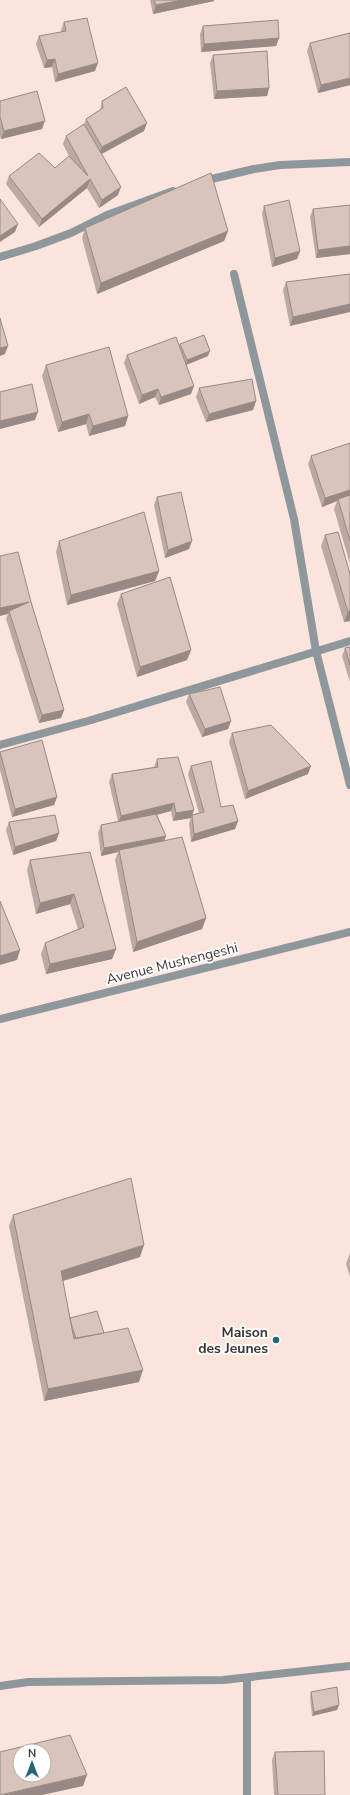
<svg xmlns="http://www.w3.org/2000/svg" width="350" height="1795" font-family="'Nunito Sans',sans-serif">
	<style>
		.lines { fill: none; stroke-linecap: round; stroke-linejoin: round }
		.minor { stroke: #8e979b; stroke-width: 8 }
		.wall { fill: #bba9a2 }
		.shaded-wall { fill: #988984 }
		.building { fill: #d9c4bc; stroke: #988984; fill-rule: evenodd }
		.poi-dot { fill: #256479; stroke: #fff; stroke-width: 1.5 }
		.labels { text-anchor: middle; stroke-width: 4; stroke-linejoin: round; paint-order: stroke }
		.street-label { font-size: 14px; fill: #3d3532; stroke: #fff }
		.poi-label { font-size: 14px; font-weight: bold; fill: #3d3532; stroke: #fff; text-anchor: end }
	</style>
	<rect width="100%" height="100%" fill="#fae4dc"/>
	<g class="lines">
		<g class="minor">
			<polyline points="203,181 254,169 280,165 350,162"/>
			<polyline points="0,257 36,246 71,233 107,215 173,191"/>
			<polyline points="234,274 294,519 316,651 350,785"/>
			<polyline points="0,745 88,721 350,641"/>
			<polyline points="0,1019 350,932"/>
			<polyline points="247,1678 247,1795"/>
			<polyline points="0,1686 28,1682 223,1680 350,1666"/>
		</g>
	</g>
	<g class="wall">
		<polygon points="150,0 214,0 214,1 153,14"/>
		<polygon points="64,22 95,71 55,82 52,67 44,68 36,44 39,36 61,32 61,30"/>
		<polygon points="203,26 279,38 276,46 201,52 200,34"/>
		<polygon points="350,33 350,85 318,93 307,51 310,43"/>
		<polygon points="213,55 269,88 267,96 214,99 210,63"/>
		<polygon points="0,101 42,129 1,139 0,136"/>
		<polygon points="102,101 144,131 102,154 118,195 99,208 87,188 39,227 6,184 9,176 55,168 69,156 63,144 66,136 84,125 86,119 100,110"/>
		<polygon points="350,205 350,254 316,258 310,217 313,209"/>
		<polygon points="264,206 300,251 297,259 272,267 262,214"/>
		<polygon points="85,228 228,231 224,241 97,294 82,238"/>
		<polygon points="350,274 290,326 283,290 286,282"/>
		<polygon points="180,344 208,356 186,365 191,394 159,405 155,397 139,404 124,363 127,355 179,346"/>
		<polygon points="46,365 128,416 125,426 89,436 86,424 58,432 42,376"/>
		<polygon points="199,388 256,401 253,410 206,422 196,397"/>
		<polygon points="350,443 350,564 334,509 337,501 322,507 308,464 311,456"/>
		<polygon points="157,497 189,549 165,558 154,505"/>
		<polygon points="325,535 350,574 350,621 344,622 321,546"/>
		<polygon points="59,541 159,571 155,581 67,605 56,552"/>
		<polygon points="0,556 31,602 64,710 61,718 39,723 6,619 8,614"/>
		<polygon points="121,594 191,650 187,660 137,677 117,604"/>
		<polygon points="350,647 350,682 342,656 345,648"/>
		<polygon points="189,694 231,721 228,729 202,737 186,702"/>
		<polygon points="232,733 308,774 245,799 229,742"/>
		<polygon points="0,752 57,797 54,805 12,817 0,770"/>
		<polygon points="157,759 194,810 191,818 173,821 171,811 157,815 166,836 164,841 206,918 202,929 133,952 115,860 118,852 101,856 98,833 101,825 118,821 109,782 112,774 154,767"/>
		<polygon points="191,766 221,807 238,821 235,829 191,842 189,823 192,815 199,813 188,774"/>
		<polygon points="9,822 59,833 56,841 13,855 6,830"/>
		<polygon points="90,852 116,949 112,959 46,974 41,954 45,943 78,929 70,904 36,914 27,870 30,860"/>
		<polygon points="13,1215 140,1257 63,1281 70,1318 104,1333 139,1382 44,1401 9,1226"/>
		<polygon points="350,1253 350,1277 346,1264"/>
		<polygon points="311,1692 339,1705 337,1710 312,1716 310,1697"/>
		<polygon points="275,1752 325,1795 274,1795 272,1760"/>
	</g>
	<g class="shaded-wall">
		<polygon points="182,0 214,0 214,1 153,14 156,5"/>
		<polygon points="279,38 276,46 201,52 204,44"/>
		<polygon points="55,59 52,67 44,68 47,60"/>
		<polygon points="98,63 95,71 55,82 58,74"/>
		<polygon points="350,78 350,85 318,93 321,85"/>
		<polygon points="269,88 267,96 214,99 217,91"/>
		<polygon points="45,121 42,129 1,139 4,131"/>
		<polygon points="147,123 144,131 99,155 102,147"/>
		<polygon points="90,179 87,188 39,227 42,219"/>
		<polygon points="121,187 118,195 99,208 102,200"/>
		<polygon points="18,224 15,232 0,242 0,236"/>
		<polygon points="228,231 224,241 97,294 101,283"/>
		<polygon points="350,246 350,254 316,258 318,250"/>
		<polygon points="300,251 297,259 272,267 275,258"/>
		<polygon points="350,304 350,312 290,326 293,317"/>
		<polygon points="8,346 5,354 0,356 0,348"/>
		<polygon points="210,351 208,356 186,365 187,360"/>
		<polygon points="194,386 191,394 159,405 161,397"/>
		<polygon points="158,389 155,397 139,404 142,395"/>
		<polygon points="256,401 253,410 206,422 209,414"/>
		<polygon points="38,412 35,420 0,429 0,421"/>
		<polygon points="89,414 86,424 58,432 62,422"/>
		<polygon points="128,416 125,426 89,436 93,426"/>
		<polygon points="350,490 350,497 338,499 337,501 322,507 325,498"/>
		<polygon points="192,541 189,549 165,558 168,550"/>
		<polygon points="159,571 155,581 67,605 71,595"/>
		<polygon points="29,602 9,611 8,614 0,616 0,608"/>
		<polygon points="350,611 350,621 344,622 348,612"/>
		<polygon points="191,650 187,660 137,677 140,667"/>
		<polygon points="64,710 61,718 39,723 42,715"/>
		<polygon points="231,721 228,729 202,737 205,729"/>
		<polygon points="311,766 308,774 245,799 248,791"/>
		<polygon points="57,797 54,805 12,817 15,809"/>
		<polygon points="174,803 171,811 118,824 121,816"/>
		<polygon points="194,810 191,818 173,821 176,813"/>
		<polygon points="238,821 235,829 191,842 194,834"/>
		<polygon points="59,833 56,841 13,855 15,847"/>
		<polygon points="166,836 163,844 119,850 118,852 101,856 104,848"/>
		<polygon points="74,894 70,904 36,914 40,903"/>
		<polygon points="206,918 202,929 133,952 137,942"/>
		<polygon points="116,949 112,959 46,974 50,964"/>
		<polygon points="20,950 17,960 0,965 0,956"/>
		<polygon points="144,1245 140,1257 56,1283 61,1271"/>
		<polygon points="143,1370 139,1382 44,1401 48,1389"/>
		<polygon points="339,1705 337,1710 312,1716 314,1712"/>
		<polygon points="87,1775 83,1786 42,1795 1,1795"/>
	</g>
	<g class="building">
		<polygon points="154,0 182,0 156,5"/>
		<polygon points="87,18 98,63 58,74 55,59 47,60 39,36 66,31 64,22"/>
		<polygon points="278,20 279,38 204,44 203,26"/>
		<polygon points="350,33 350,78 321,85 310,43"/>
		<polygon points="267,51 269,88 217,91 213,55"/>
		<polygon points="126,87 147,123 102,147 86,119 103,108 102,101"/>
		<polygon points="37,91 45,121 4,131 0,117 0,101"/>
		<polygon points="84,124 121,187 102,200 90,179 42,219 9,176 39,153 55,168 69,156 88,176 66,136"/>
		<polygon points="211,173 228,231 101,283 85,228"/>
		<polygon points="0,199 18,224 0,236"/>
		<polygon points="289,200 300,251 275,258 264,206"/>
		<polygon points="350,205 350,246 318,250 313,209"/>
		<polygon points="350,274 350,304 293,317 286,282"/>
		<polygon points="0,318 8,346 0,348"/>
		<polygon points="204,335 210,351 187,360 180,344"/>
		<polygon points="176,337 194,386 161,397 158,389 142,395 127,355"/>
		<polygon points="109,347 128,416 93,426 89,414 62,422 46,365"/>
		<polygon points="252,379 256,401 209,414 199,388"/>
		<polygon points="32,384 38,412 0,421 0,392"/>
		<polygon points="350,443 350,490 325,498 311,456"/>
		<polygon points="181,492 192,541 168,550 157,497"/>
		<polygon points="350,495 350,541 338,499"/>
		<polygon points="144,512 159,571 71,595 59,541"/>
		<polygon points="338,532 350,574 350,611 348,612 325,535"/>
		<polygon points="18,552 31,602 64,710 42,715 9,611 29,602 0,608 0,556"/>
		<polygon points="170,577 191,650 140,667 121,594"/>
		<polygon points="350,647 350,665 345,648"/>
		<polygon points="220,687 231,721 205,729 189,694"/>
		<polygon points="271,725 311,766 248,791 232,733"/>
		<polygon points="42,740 57,797 15,809 0,752"/>
		<polygon points="178,757 194,810 176,813 174,803 121,816 112,774 158,767 157,759"/>
		<polygon points="211,761 221,807 233,805 238,821 194,834 192,815 204,812 191,766"/>
		<polygon points="156,814 166,836 104,848 101,825"/>
		<polygon points="55,815 59,833 15,847 9,822"/>
		<polygon points="182,837 206,918 137,942 119,850"/>
		<polygon points="90,852 116,949 50,964 45,943 84,927 74,894 40,903 30,860"/>
		<polygon points="0,901 20,950 0,956"/>
		<polygon points="131,1178 144,1245 61,1271 74,1339 128,1328 143,1370 48,1389 13,1215"/>
		<polygon points="97,1311 104,1333 76,1338 72,1327 70,1318"/>
		<polygon points="337,1687 339,1705 314,1712 311,1692"/>
		<path d="M70 1735 87 1775 0 1795V1752ZM20 1751H44V1775H20Z"/>
		<polygon points="324,1751 325,1795 278,1795 275,1752"/>
	</g>
	<circle class="poi-dot" cx="276" cy="1340" r="4"/>
	<g class="labels">
		<g class="street-label">
			<text transform="translate(172 963) rotate(-14)" y="5">Avenue Mushengeshi</text>
		</g>
		<g class="poi-label">
			<text x="268" y="1337">Maison<tspan x="268" dy="16">des Jeunes</tspan></text>
		</g>
	</g>
	<g transform="translate(32 1763)"><circle r="19" fill="#ffffff" stroke="#b1aead"/>
	<path d="M0-3L7 15L0 10L-7 15Z" fill="#256479"/>
	<text y="-6" font-size="11" font-weight="bold" text-anchor="middle" fill="#3d3532">N</text>
	</g>
</svg>
